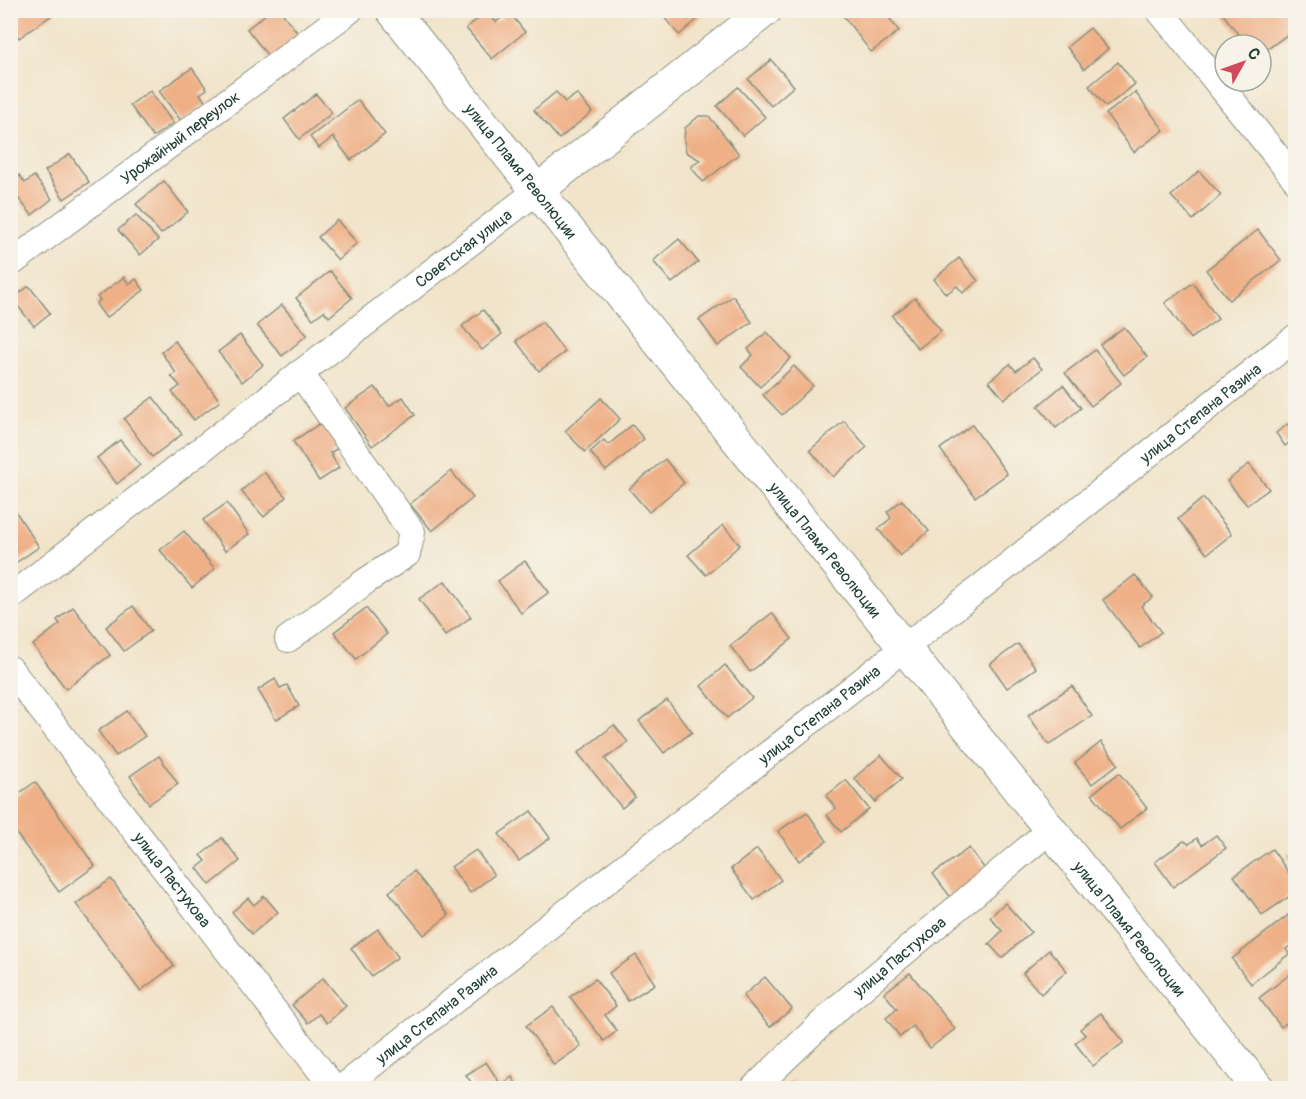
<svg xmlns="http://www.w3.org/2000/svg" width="1306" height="1099" font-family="Pangolin,sans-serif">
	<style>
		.building { fill: #efb087 }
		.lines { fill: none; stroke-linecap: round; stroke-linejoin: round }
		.minor-casing { stroke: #88907f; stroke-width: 28 }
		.tertiary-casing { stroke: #88907f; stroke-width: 34 }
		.minor { stroke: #fff; stroke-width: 26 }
		.tertiary { stroke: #fff; stroke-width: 32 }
		.labels { text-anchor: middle; stroke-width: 4.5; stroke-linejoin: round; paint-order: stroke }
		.street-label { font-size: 16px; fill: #1f3d34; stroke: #f7f3e8 }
	</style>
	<rect width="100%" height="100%" fill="#f7f3e8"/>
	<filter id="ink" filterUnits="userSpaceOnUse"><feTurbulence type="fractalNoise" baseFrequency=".0167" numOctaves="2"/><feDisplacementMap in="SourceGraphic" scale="12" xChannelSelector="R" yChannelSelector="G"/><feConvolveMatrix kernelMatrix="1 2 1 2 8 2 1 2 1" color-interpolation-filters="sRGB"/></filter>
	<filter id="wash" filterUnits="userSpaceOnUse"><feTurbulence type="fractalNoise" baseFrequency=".008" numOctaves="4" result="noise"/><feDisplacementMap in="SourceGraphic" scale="24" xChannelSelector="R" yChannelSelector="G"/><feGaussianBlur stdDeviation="1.35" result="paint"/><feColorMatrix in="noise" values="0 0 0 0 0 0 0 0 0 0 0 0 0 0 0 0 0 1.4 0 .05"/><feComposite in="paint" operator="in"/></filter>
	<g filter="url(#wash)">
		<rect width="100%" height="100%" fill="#f1e4ca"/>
		<g id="blocks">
			<g class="building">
				<polygon points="10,10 59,10 19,38 10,26"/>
				<polygon points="271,10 280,10 301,37 271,60 247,29"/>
				<polygon points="658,10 701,10 704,14 679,35"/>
				<polygon points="845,10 883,10 899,31 871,52 841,13"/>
				<polygon points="891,10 907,10 897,18"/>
				<polygon points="1220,10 1296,10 1296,28 1261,54 1261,45 1246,45"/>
				<polygon points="487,12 496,22 509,12 525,32 492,59 466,28"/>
				<polygon points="1090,28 1108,49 1084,69 1067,47"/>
				<polygon points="771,60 794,86 771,106 748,79"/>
				<polygon points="1118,62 1135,84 1106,107 1089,86"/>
				<polygon points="192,68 207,89 200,94 206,103 181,121 159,91"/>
				<polygon points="738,87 765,117 743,136 717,106"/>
				<polygon points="150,91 173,123 153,137 130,105"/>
				<polygon points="556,92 565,102 577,94 592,112 559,139 534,110"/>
				<polygon points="1135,92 1164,130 1134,152 1106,114"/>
				<polygon points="316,94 332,113 299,139 284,119"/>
				<polygon points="358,100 385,134 351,160 333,137 319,148 310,137"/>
				<polygon points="699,116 709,116 739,154 703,182 691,167 700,160 686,152 684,141 685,128"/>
				<polygon points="70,154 89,182 64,199 45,171"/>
				<polygon points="1199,171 1221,195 1193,220 1171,196"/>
				<polygon points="19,175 25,183 34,176 52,199 32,215 10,188 10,181"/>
				<polygon points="164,181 188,212 161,234 136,204"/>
				<polygon points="136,215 158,240 140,255 118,230"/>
				<polygon points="337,220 357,243 338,260 318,237"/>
				<polygon points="1258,230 1281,260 1229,300 1206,270"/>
				<polygon points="679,239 698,262 672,283 653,261"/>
				<polygon points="959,258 978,281 963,293 957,286 946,294 934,279"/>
				<polygon points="330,271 352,298 329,317 324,311 313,319 296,298"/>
				<polygon points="124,277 129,284 136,279 144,290 106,318 96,304 100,300 97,297"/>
				<polygon points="1193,283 1218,319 1190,339 1165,303"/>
				<polygon points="29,286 50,313 34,326 12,299"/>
				<polygon points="733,296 752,322 718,346 699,320"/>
				<polygon points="915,298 941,331 918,349 892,316"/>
				<polygon points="282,305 307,335 282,356 257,325"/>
				<polygon points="483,310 502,334 482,350 462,326"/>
				<polygon points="542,322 565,352 539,371 516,341"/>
				<polygon points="1124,327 1147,357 1124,375 1100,345"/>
				<polygon points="767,332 791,358 760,387 741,367 753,355 748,349"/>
				<polygon points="240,335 263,365 242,382 218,352"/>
				<polygon points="175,341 220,401 194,420 172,392 180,386 171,376 176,373 161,352"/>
				<polygon points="1095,350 1121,383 1091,406 1065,373"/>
				<polygon points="1033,358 1042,369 1004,399 989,381 1010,364 1016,371"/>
				<polygon points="794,366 813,386 782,415 763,395"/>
				<polygon points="1063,385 1081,408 1056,428 1038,406"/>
				<polygon points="375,387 389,406 403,397 415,415 372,446 345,408"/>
				<polygon points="153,397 182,434 152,457 124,419"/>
				<polygon points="601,398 620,419 585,452 565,431"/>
				<polygon points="1296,418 1296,449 1290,442 1285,446 1276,433"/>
				<polygon points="844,421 867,447 833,477 810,450"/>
				<polygon points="322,422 338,448 330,453 339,468 319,481 293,441"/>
				<polygon points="632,425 644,439 606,471 590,452 604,440 608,445"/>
				<polygon points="972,425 1007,474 975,497 940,449"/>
				<polygon points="120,440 140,465 117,484 97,458"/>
				<polygon points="665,459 684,483 649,512 629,489"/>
				<polygon points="1249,464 1269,489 1247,505 1227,481"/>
				<polygon points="451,471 473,498 432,531 410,504"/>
				<polygon points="264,472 286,497 264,517 241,491"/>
				<polygon points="1203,498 1232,534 1207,554 1178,519"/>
				<polygon points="902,500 929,531 900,556 878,529 891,518 887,512"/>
				<polygon points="227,503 249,534 225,551 203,520"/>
				<polygon points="14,509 39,547 14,564 10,558 10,512"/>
				<polygon points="723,525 740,545 706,575 688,555"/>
				<polygon points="184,531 215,569 192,588 160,550"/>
				<polygon points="525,561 549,592 521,613 498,581"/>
				<polygon points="1135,575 1153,597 1141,606 1161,632 1140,648 1103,600"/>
				<polygon points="445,581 471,617 445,636 419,599"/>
				<polygon points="133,606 151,631 124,651 106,627"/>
				<polygon points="73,607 110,655 66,689 33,645 60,624 57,620"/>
				<polygon points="366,608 387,634 356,659 334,632"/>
				<polygon points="772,613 792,639 750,672 730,646"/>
				<polygon points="1018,644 1036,668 1007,688 990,664"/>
				<polygon points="725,665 752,698 727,718 701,686"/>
				<polygon points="275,679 280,688 287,685 299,706 276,720 258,690"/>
				<polygon points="1072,686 1092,716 1049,745 1028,715"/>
				<polygon points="667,700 692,732 664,753 639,721"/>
				<polygon points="127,711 145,736 116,756 98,731"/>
				<polygon points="614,725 628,742 605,759 635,797 622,808 578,753"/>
				<polygon points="1101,742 1118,764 1092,784 1075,763"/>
				<polygon points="881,755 902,779 875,802 854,778"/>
				<polygon points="159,756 178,784 149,804 130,776"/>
				<polygon points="1119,773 1147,808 1120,829 1092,794"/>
				<polygon points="846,780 869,809 841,832 827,815 836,808 826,796"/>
				<polygon points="35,782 95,866 59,892 10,825 10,800"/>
				<polygon points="531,811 550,838 519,861 499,834"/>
				<polygon points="807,812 827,841 799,861 778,831"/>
				<polygon points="1216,835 1226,848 1173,887 1155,862 1184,841 1189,844 1197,838 1202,845"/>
				<polygon points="222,838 240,861 210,885 197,868 206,861 201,855"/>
				<polygon points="969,848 988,873 952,899 933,874"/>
				<polygon points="757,849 781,880 754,900 731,869"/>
				<polygon points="1272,849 1296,883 1296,892 1262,915 1234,876"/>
				<polygon points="1296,849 1296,866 1287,856"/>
				<polygon points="476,850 494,875 470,893 451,867"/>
				<polygon points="414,871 449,915 424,935 389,892"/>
				<polygon points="111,879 174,966 140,991 76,904"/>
				<polygon points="264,896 278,912 252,934 232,912 248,898 254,905"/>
				<polygon points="1005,903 1031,932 1002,958 989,944 1002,931 990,917"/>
				<polygon points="1296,909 1296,942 1286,949 1289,954 1251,984 1232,959"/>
				<polygon points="378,929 398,957 371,976 351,948"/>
				<polygon points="1049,950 1067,971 1041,994 1023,973"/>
				<polygon points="636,955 655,984 628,1001 609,973"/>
				<polygon points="910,973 955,1029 930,1048 913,1026 900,1037 886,1018 897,1009 884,993"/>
				<polygon points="1289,975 1296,983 1296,1016 1281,1027 1259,998"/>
				<polygon points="765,977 792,1009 770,1027 743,996"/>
				<polygon points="323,978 346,1006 327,1023 319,1014 308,1023 292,1005"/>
				<polygon points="595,979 616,1006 605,1015 617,1031 604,1041 570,997"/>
				<polygon points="553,1007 581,1046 554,1065 526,1026"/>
				<polygon points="1101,1013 1124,1042 1093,1066 1075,1043 1085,1035 1080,1029"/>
				<polygon points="486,1062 501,1085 512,1077 519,1088 475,1088 466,1075"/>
				<polygon points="793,1080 800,1088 783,1088"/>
			</g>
		</g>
	</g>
	<g filter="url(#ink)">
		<use href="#blocks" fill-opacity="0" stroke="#88907f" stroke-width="1.5"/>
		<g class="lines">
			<g class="minor-casing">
				<g id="minor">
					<polyline points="1159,10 1296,180"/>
					<path id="s1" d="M10 264 350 10"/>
					<path id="s2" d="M10 597 537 191"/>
					<polyline points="288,639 366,581 407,554 412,532 300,373"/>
					<path id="s3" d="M10 669 334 1088"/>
					<path id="s4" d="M342 1088 904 648 1296 337"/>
					<path id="s5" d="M754 1088 839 1007 1050 830"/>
				</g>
			</g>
			<g class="tertiary-casing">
				<g id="tertiary">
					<path id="s6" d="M392 10 1258 1088"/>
					<polyline points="537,191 766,10"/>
				</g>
			</g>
			<use href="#minor" class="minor"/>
			<use href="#tertiary" class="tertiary"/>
		</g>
	</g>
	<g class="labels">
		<g class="street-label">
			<text dy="6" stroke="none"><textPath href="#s1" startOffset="212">Урожайный переулок</textPath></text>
			<text dy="6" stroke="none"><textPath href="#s6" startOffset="206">улица Пламя Революции</textPath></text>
			<text dy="6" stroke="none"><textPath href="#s2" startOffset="572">Советская улица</textPath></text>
			<text dy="6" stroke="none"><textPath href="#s4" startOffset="1092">улица Степана Разина</textPath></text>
			<text dy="6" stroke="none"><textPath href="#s6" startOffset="692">улица Пламя Революции</textPath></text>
			<text dy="6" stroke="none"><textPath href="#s4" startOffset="606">улица Степана Разина</textPath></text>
			<text dy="6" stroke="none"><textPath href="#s3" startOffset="266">улица Пастухова</textPath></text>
			<text dy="6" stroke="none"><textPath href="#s6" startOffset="1178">улица Пламя Революции</textPath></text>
			<text dy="6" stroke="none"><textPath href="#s5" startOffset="196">улица Пастухова</textPath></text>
			<text dy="6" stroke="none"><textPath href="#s4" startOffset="120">улица Степана Разина</textPath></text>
		</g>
	</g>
	<rect width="1306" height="1099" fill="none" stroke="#f7f3e8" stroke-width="36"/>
	<g transform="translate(1243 63) rotate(50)"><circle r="28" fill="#f7f3e8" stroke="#a1aaa0" stroke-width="1.5"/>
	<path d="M0-4.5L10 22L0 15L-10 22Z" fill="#d1495b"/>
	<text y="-9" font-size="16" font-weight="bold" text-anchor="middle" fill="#1f3d34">С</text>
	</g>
</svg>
